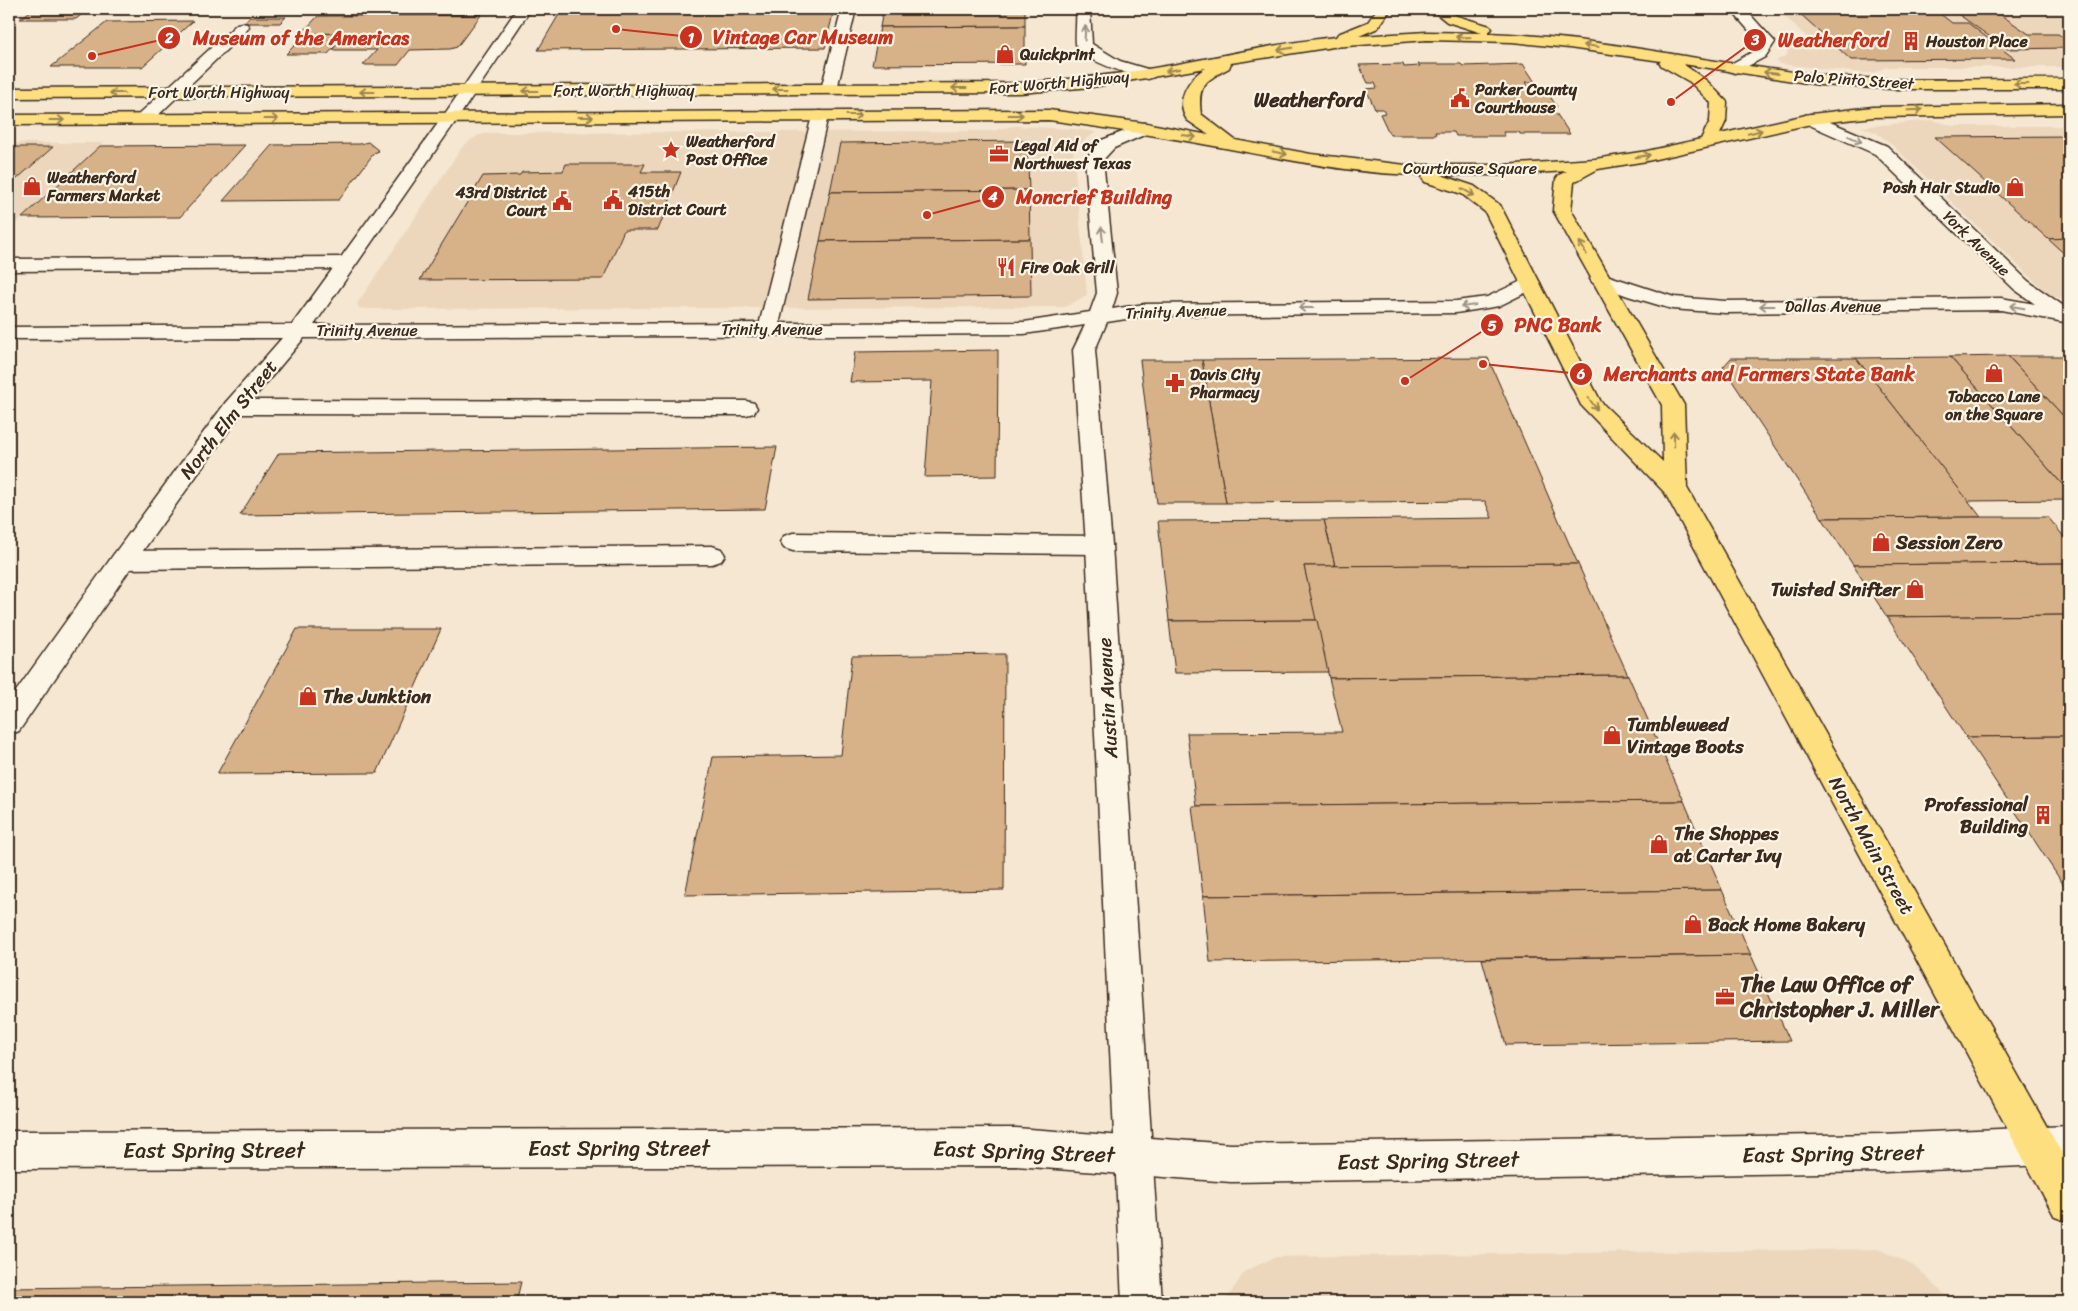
<svg xmlns="http://www.w3.org/2000/svg" width="2078" height="1311" font-family="Sriracha,sans-serif">
	<style>
		.built { fill: #ecd7bc }
		.building { fill: #d7b188; stroke: #3b2a1e }
		.lines { fill: none; stroke-linecap: round; stroke-linejoin: round }
		.lane-casing { stroke: #3b2a1e; stroke-width: 3 }
		.street-casing { stroke: #3b2a1e; stroke-width: 3 }
		.secondary-casing { stroke: #3b2a1e; stroke-width: 3 }
		.primary-casing { stroke: #3b2a1e; stroke-width: 3 }
		.lane { fill: #fcf5e5; fill-rule: evenodd }
		.street { fill: #fcf5e5; fill-rule: evenodd }
		.secondary { fill: #fcf5e5; fill-rule: evenodd }
		.primary { fill: #fddf80; fill-rule: evenodd }
		.oneway { stroke: #9c9082 }
		.oneway2 { stroke: #9c844f }
		.labels { text-anchor: middle; stroke-width: 4.5; stroke-linejoin: round; paint-order: stroke }
		.far-poi-label { font-size: 16px; font-weight: bold; fill: #3b2a1e; stroke: #fcf5e5; text-anchor: start }
		.far-street-label { font-size: 16px; fill: #3b2a1e; stroke: #fcf5e5 }
		.street-label { font-size: 19px; fill: #3b2a1e; stroke: #fcf5e5 }
		.poi-label { font-size: 19px; font-weight: bold; fill: #3b2a1e; stroke: #fcf5e5; text-anchor: start }
		.far-district-label { font-size: 20px; font-weight: bold; fill: #3b2a1e; stroke: #fcf5e5 }
		.near-poi-label { font-size: 22px; font-weight: bold; fill: #3b2a1e; stroke: #fcf5e5; text-anchor: start }
		.near-street-label { font-size: 22px; fill: #3b2a1e; stroke: #fcf5e5 }
		.leader { fill: none; stroke: #c8321e; stroke-width: 2 }
		.callout-dot { fill: #c8321e; stroke: #fcf5e5; stroke-width: 2 }
		.mark-label { font-size: 15px; text-anchor: middle; font-weight: bold; fill: #fff }
		.callout-label { font-size: 20px; text-anchor: middle; font-weight: bold; fill: #c8321e; stroke: #fcf5e5; stroke-width: 4.5; stroke-linejoin: round; paint-order: stroke }
	</style>
	<rect width="100%" height="100%" fill="#f5e7d2"/>
	<filter id="ink" filterUnits="userSpaceOnUse"><feTurbulence type="fractalNoise" baseFrequency=".02" numOctaves="2"/><feDisplacementMap in="SourceGraphic" scale="10" xChannelSelector="R" yChannelSelector="G"/><feConvolveMatrix kernelMatrix="1 2 1 2 8 2 1 2 1" color-interpolation-filters="sRGB"/></filter>
	<g filter="url(#ink)">
		<g class="built">
			<polygon points="1777,9 2069,9 2069,67 1886,67 1874,73 1862,73 1781,64 1776,61 1787,55 1788,47 1806,48 1813,43"/>
			<polygon points="1933,120 1953,126 2069,126 2069,302 2048,294 1890,143 1875,132 1861,127"/>
			<polygon points="1013,126 1075,129 1096,132 1073,149 1087,295 1065,307 364,309 359,308 357,304 463,146 477,136 488,133 992,131"/>
			<polygon points="9,143 103,143 9,230"/>
			<polygon points="1878,1249 1916,1267 1952,1302 1225,1302 1245,1271 1276,1257"/>
		</g>
		<g class="building">
			<polygon points="33,9 103,9 99,12 85,12 76,19 20,19"/>
			<polygon points="263,9 332,9 262,10"/>
			<polygon points="409,9 486,9 481,15 403,16"/>
			<polygon points="581,9 627,9 626,11 834,9 825,48 538,50 561,11 580,11"/>
			<polygon points="1795,9 1924,9 1796,10"/>
			<polygon points="1934,9 1952,23 1968,23 2015,59 1851,60 1796,10"/>
			<polygon points="1951,9 1992,9 2029,34 2058,34 2069,41 2069,48 2007,49"/>
			<polygon points="1025,10 1025,26 880,27 883,11"/>
			<polygon points="481,15 457,47 450,49 410,50 398,65 363,65 377,50 332,50 347,33 301,34 318,16"/>
			<polygon points="250,17 286,17 280,23 243,23"/>
			<polygon points="193,21 142,67 51,67 107,22"/>
			<polygon points="1025,26 1025,64 872,65 880,27"/>
			<polygon points="347,33 328,54 286,54 306,34"/>
			<polygon points="1403,64 1404,67 1420,66 1418,64 1461,64 1463,66 1523,64 1535,82 1526,82 1530,88 1544,87 1557,107 1546,107 1550,113 1556,113 1570,134 1520,134 1519,132 1503,132 1505,136 1456,136 1454,132 1435,132 1436,135 1390,135 1380,114 1385,113 1383,109 1375,109 1366,89 1377,88 1375,83 1368,83 1359,65"/>
			<polygon points="2069,136 2069,238 2048,239 1935,137"/>
			<polygon points="1027,141 1029,190 830,192 840,143"/>
			<polygon points="368,142 379,151 374,153 339,200 223,201 272,145 360,144"/>
			<polygon points="245,145 180,217 22,218 100,146"/>
			<polygon points="9,147 53,147 9,186"/>
			<polygon points="566,164 645,164 641,172 681,172 658,230 624,230 603,279 420,280 483,176 520,175 522,172 563,171"/>
			<polygon points="1029,190 1030,239 820,241 830,192"/>
			<polygon points="2069,238 2069,258 2048,239"/>
			<polygon points="1030,239 1031,296 808,299 820,241"/>
			<polygon points="998,350 997,476 925,477 932,381 850,382 855,352"/>
			<polygon points="2008,356 2069,422 2069,492 1950,357"/>
			<polygon points="2008,356 2067,356 2069,358 2069,422"/>
			<polygon points="1950,357 2069,492 2069,500 1968,501 1856,358"/>
			<polygon points="1488,358 1578,564 1335,566 1324,520 1492,518 1485,501 1226,503 1202,360"/>
			<polygon points="1731,358 1856,358 1981,517 1822,518 1723,367"/>
			<polygon points="1140,360 1202,360 1226,503 1157,503"/>
			<polygon points="777,447 765,509 240,515 279,453"/>
			<polygon points="1981,517 2048,517 2069,543 2069,563 1853,565 1822,518"/>
			<polygon points="1324,520 1335,566 1304,566 1317,620 1169,621 1158,521"/>
			<polygon points="2069,563 2069,615 1887,617 1853,565"/>
			<polygon points="1578,564 1628,675 1329,678 1304,566"/>
			<polygon points="2069,615 2069,736 1966,737 1887,617"/>
			<polygon points="1317,620 1328,672 1175,673 1169,621"/>
			<polygon points="297,629 441,629 377,773 217,774"/>
			<polygon points="1005,654 1004,890 685,895 713,757 841,755 852,656"/>
			<polygon points="1628,675 1684,801 1196,806 1187,733 1342,732 1329,678"/>
			<polygon points="2069,736 2069,893 1966,737"/>
			<polygon points="1684,801 1722,890 1203,896 1192,806"/>
			<polygon points="1722,890 1751,955 1210,962 1203,896"/>
			<polygon points="1751,955 1790,1041 1506,1045 1482,959"/>
			<polygon points="521,1282 516,1302 9,1302 9,1288"/>
		</g>
		<g class="lines">
			<g class="lane-casing">
				<g id="lane">
					<polygon points="842,9 856,9 837,89 835,92 823,92 821,89"/>
					<polygon points="242,23 247,24 249,27 247,30 150,123 138,123 136,119 138,115 237,24"/>
					<polygon points="820,111 826,112 828,116 778,329 775,333 768,335 761,333 758,329 812,116 814,112"/>
					<polygon points="346,257 353,259 356,263 353,267 346,269 9,271 9,259"/>
					<polygon points="234,400 746,401 754,403 757,408 754,413 746,415 234,414 226,412 223,407 226,402"/>
					<polygon points="793,533 1099,536 1108,539 1112,545 1108,551 1099,554 793,551 784,548 780,542 784,536"/>
					<polygon points="712,546 721,549 725,555 721,561 712,564 123,569 114,566 110,560 114,554 123,551"/>
				</g>
			</g>
			<g class="street-casing">
				<g id="street">
					<polygon points="517,9 531,9 458,118 314,325 1024,322 1090,312 1097,293 1085,159 1102,140 1145,123 1151,124 1153,128 1151,132 1114,148 1103,160 1117,293 1112,309 1145,304 1456,301 1487,297 1530,277 1537,279 1540,283 1537,287 1499,306 1456,313 1145,316 1107,322 1095,350 1112,545 1162,1302 1122,1302 1086,545 1073,350 1085,325 1024,334 304,338 242,412 132,566 19,731 9,735 9,701 114,554 226,402 282,338 9,339 9,327 292,325 444,115"/>
					<path d="M1076 9H1090L1092 44 1120 61 1154 71 1156 74 1154 77 1148 79C1133 75 1080 61 1076 44 1075 35 1077 20 1076 9Z"/>
					<polygon points="1730,9 1745,9 1775,42 1765,57 1735,73 1729,71 1727,68 1729,65 1754,51 1759,42"/>
					<polygon points="1811,114 1887,146 2028,281 2065,307 2069,311 2069,323 2001,310 1725,313 1672,309 1628,296 1593,283 1590,279 1593,275 1600,273 1674,297 1725,301 2001,298 2035,304 2014,289 1875,154 1805,123 1803,119 1805,115"/>
				</g>
			</g>
			<g class="secondary-casing">
				<polygon id="secondary" points="2069,1126 2069,1164 1883,1172 1231,1182 1016,1166 9,1169 9,1131 1016,1128 1231,1144 1883,1134"/>
			</g>
			<g class="primary-casing">
				<path id="primary" d="M1377 9H1391L1378 28 1359 36 1427 32 1482 33 1447 22 1431 9H1447L1457 16 1490 26 1492 29 1487 33C1599 36 1709 64 1820 75 1903 83 1986 78 2069 79V89H1893L1820 85 1683 64 1707 81 1727 102 1726 121 1720 134 1811 114 1873 107 2069 104V114L1873 117 1811 124 1647 161 1598 169 1574 182 1571 210 1684 405 1687 488 2069 1166V1222L2055 1217 1665 493 1581 405 1485 212 1462 194 1425 182 1422 178 1424 175C1357 175 1290 160 1225 148 1166 137 1108 128 1049 120L9 125V115L1049 110 1145 123 1209 135 1187 120C1174 100 1189 77 1206 68L1092 87 1020 93 9 98V88L1020 83C1063 80 1106 76 1148 69 1211 59 1273 43 1336 37L1338 34 1368 22ZM1427 40 1512 42 1569 48 1661 61 1659 63 1662 66 1690 82 1711 103 1710 121 1701 139 1647 151 1595 159 1503 165H1406L1311 154 1235 140 1201 114C1197 85 1205 81 1229 68L1231 63 1333 47ZM1567 171 1559 175 1556 179 1553 210 1662 405 1663 462 1601 402 1500 205 1474 186 1441 175H1503Z"/>
			</g>
			<use href="#lane" class="lane"/>
			<use href="#street" class="street"/>
			<use href="#secondary" class="secondary"/>
			<use href="#primary" class="primary"/>
		</g>
		<defs><path id="oneway-shaft" d="M-6 0H5M1.5-3L5.5 0L1.5 3" fill="none" stroke-width="1.6" stroke-linecap="round" stroke-linejoin="round" transform="scale(1.25)"/></defs>
		<g class="oneway">
			<use href="#oneway-shaft" transform="translate(1085 33) rotate(-87)"/>
			<use href="#oneway-shaft" transform="translate(1855 139) rotate(24)"/>
			<use href="#oneway-shaft" transform="translate(1102 234) rotate(-97)"/>
			<use href="#oneway-shaft" transform="translate(1468 306) rotate(172)"/>
			<use href="#oneway-shaft" transform="translate(1767 306) rotate(180)"/>
			<use href="#oneway-shaft" transform="translate(2017 307) rotate(-170)"/>
			<use href="#oneway-shaft" transform="translate(1306 308) rotate(180)"/>
		</g>
		<g class="oneway2">
			<use href="#oneway-shaft" transform="translate(1463 37) rotate(-179)"/>
			<use href="#oneway-shaft" transform="translate(1591 46) rotate(-172)"/>
			<use href="#oneway-shaft" transform="translate(1285 49) rotate(170)"/>
			<use href="#oneway-shaft" transform="translate(1173 70) rotate(170)"/>
			<use href="#oneway-shaft" transform="translate(1771 73) rotate(-172)"/>
			<use href="#oneway-shaft" transform="translate(2021 84) rotate(180)"/>
			<use href="#oneway-shaft" transform="translate(959 88) rotate(180)"/>
			<use href="#oneway-shaft" transform="translate(780 89) rotate(180)"/>
			<use href="#oneway-shaft" transform="translate(530 91) rotate(180)"/>
			<use href="#oneway-shaft" transform="translate(367 92) rotate(180)"/>
			<use href="#oneway-shaft" transform="translate(117 93) rotate(180)"/>
			<use href="#oneway-shaft" transform="translate(1915 110) rotate(-2)"/>
			<use href="#oneway-shaft" transform="translate(854 115)"/>
			<use href="#oneway-shaft" transform="translate(1016 115)"/>
			<use href="#oneway-shaft" transform="translate(586 117)"/>
			<use href="#oneway-shaft" transform="translate(271 119)"/>
			<use href="#oneway-shaft" transform="translate(57 120)"/>
			<use href="#oneway-shaft" transform="translate(1755 132) rotate(-13)"/>
			<use href="#oneway-shaft" transform="translate(1189 136) rotate(10)"/>
			<use href="#oneway-shaft" transform="translate(1280 153) rotate(11)"/>
			<use href="#oneway-shaft" transform="translate(1643 156) rotate(-10)"/>
			<use href="#oneway-shaft" transform="translate(1468 192) rotate(29)"/>
			<use href="#oneway-shaft" transform="translate(1583 248) rotate(-119)"/>
			<use href="#oneway-shaft" transform="translate(1593 404) rotate(53)"/>
			<use href="#oneway-shaft" transform="translate(1674 439) rotate(-91)"/>
		</g>
	</g>
	<defs>
		<g id="building-bare" transform="scale(1.5)"><path d="M-4-6H4V6H1V3H-1V6H-4ZM-2.5-4.3h1.7v1.8h-1.7ZM.8-4.3h1.7v1.8H.8ZM-2.5-1h1.7V.8h-1.7ZM.8-1h1.7V.8H.8Z" fill="#c8321e" stroke="#fcf5e5" stroke-width="2.5" paint-order="stroke"/></g>
		<g id="shop-bare" transform="scale(1.5)"><path d="M-5-2.5h2.3a2.7 3.5 0 0 1 5.4 0H5L5.5 6h-11ZM-1.5-2.5h3a1.5 2.3 0 0 0-3 0Z" fill="#c8321e" stroke="#fcf5e5" stroke-width="2.5" paint-order="stroke"/></g>
		<g id="civic-bare" transform="scale(1.5)"><path d="M-.6-6.5H3V-4.5H.6V-3L4-1V1h2V6H-6V1h2V-1L-.6-3ZM-1.2 2.5V6h2.4V2.5Z" fill="#c8321e" stroke="#fcf5e5" stroke-width="2.5" paint-order="stroke"/></g>
		<g id="sight-bare" transform="scale(1.5)"><path d="M0-6L1.8-2.2L6-1.7L2.9 1.2L3.7 5.4L0 3.3L-3.7 5.4L-2.9 1.2L-6-1.7L-1.8-2.2Z" fill="#c8321e" stroke="#fcf5e5" stroke-width="2.5" paint-order="stroke"/></g>
		<g id="office-bare" transform="scale(1.5)"><path d="M-6-3h4V-5.5h4V-3h4V5H-6ZM-1-4.5V-3h2v-1.5ZM-6 0V1H6V0Z" fill="#c8321e" stroke="#fcf5e5" stroke-width="2.5" paint-order="stroke"/></g>
		<g id="restaurant-bare" transform="scale(1.5)"><path d="M-5-6h1v4h1v-4h1v4h1v-4h1v5L-1.5 .5V6h-2V.5L-5-1ZM5-6V6H3V1.5H1.5Q1.5-4 5-6Z" fill="#c8321e" stroke="#fcf5e5" stroke-width="2.5" paint-order="stroke"/></g>
		<g id="pharmacy-bare" transform="scale(1.5)"><path d="M-2-6h4v4h4v4h-4v4h-4v-4h-4v-4h4Z" fill="#c8321e" stroke="#fcf5e5" stroke-width="2.5" paint-order="stroke"/></g>
	</defs>
	<g fill-rule="evenodd">
		<use href="#building-bare" x="1911" y="41"/>
		<use href="#shop-bare" x="1005" y="54"/>
		<use href="#civic-bare" x="1460" y="98"/>
		<use href="#sight-bare" x="671" y="150"/>
		<use href="#office-bare" x="999" y="154"/>
		<use href="#shop-bare" x="32" y="186"/>
		<use href="#shop-bare" x="2015" y="187"/>
		<use href="#civic-bare" x="613" y="200"/>
		<use href="#civic-bare" x="562" y="201"/>
		<use href="#restaurant-bare" x="1006" y="267"/>
		<use href="#shop-bare" x="1994" y="373"/>
		<use href="#pharmacy-bare" x="1175" y="383"/>
		<use href="#shop-bare" x="1881" y="542"/>
		<use href="#shop-bare" x="1915" y="589"/>
		<use href="#shop-bare" x="308" y="696"/>
		<use href="#shop-bare" x="1612" y="735"/>
		<use href="#building-bare" x="2043" y="815"/>
		<use href="#shop-bare" x="1659" y="844"/>
		<use href="#shop-bare" x="1693" y="924"/>
		<use href="#office-bare" x="1725" y="997"/>
	</g>
	<g class="labels">
		<g class="far-poi-label">
			<text x="1926" y="47">Houston Place</text>
			<text x="1020" y="60">Quickprint</text>
			<text x="1475" y="95">Parker County<tspan x="1475" dy="18">Courthouse</tspan></text>
			<text x="686" y="147">Weatherford<tspan x="686" dy="18">Post Office</tspan></text>
			<text x="1014" y="151">Legal Aid of<tspan x="1014" dy="18">Northwest Texas</tspan></text>
			<text x="47" y="183">Weatherford<tspan x="47" dy="18">Farmers Market</tspan></text>
			<text x="2000" y="193" text-anchor="end">Posh Hair Studio</text>
			<text x="628" y="197">415th<tspan x="628" dy="18">District Court</tspan></text>
			<text x="547" y="198" text-anchor="end">43rd District<tspan x="547" dy="18">Court</tspan></text>
			<text x="1021" y="273">Fire Oak Grill</text>
			<text x="1190" y="380">Davis City<tspan x="1190" dy="18">Pharmacy</tspan></text>
			<text x="1994" y="402" text-anchor="middle">Tobacco Lane<tspan x="1994" dy="18">on the Square</tspan></text>
		</g>
		<g class="far-street-label">
			<text transform="translate(1854 79) rotate(4)" y="6">Palo Pinto Street</text>
			<text transform="translate(1059 82) rotate(-5)" y="6">Fort Worth Highway</text>
			<text x="624" y="96">Fort Worth Highway</text>
			<text x="219" y="98">Fort Worth Highway</text>
			<text x="1470" y="174">Courthouse Square</text>
			<text transform="translate(1977 243) rotate(44)" y="6">York Avenue</text>
			<text x="1833" y="312">Dallas Avenue</text>
			<text transform="translate(1176 311) rotate(-2)" y="6">Trinity Avenue</text>
			<text x="772" y="335">Trinity Avenue</text>
			<text x="367" y="336">Trinity Avenue</text>
		</g>
		<g class="street-label">
			<text transform="translate(228 419) rotate(-52)" y="7">North Elm Street</text>
			<text transform="translate(1107 698) rotate(-93)" y="7">Austin Avenue</text>
			<text transform="translate(1872 845) rotate(61)" y="7">North Main Street</text>
		</g>
		<g class="poi-label">
			<text x="1896" y="549">Session Zero</text>
			<text x="1900" y="596" text-anchor="end">Twisted Snifter</text>
			<text x="323" y="703">The Junktion</text>
			<text x="1627" y="731">Tumbleweed<tspan x="1627" dy="22">Vintage Boots</tspan></text>
			<text x="2028" y="811" text-anchor="end">Professional<tspan x="2028" dy="22">Building</tspan></text>
			<text x="1674" y="840">The Shoppes<tspan x="1674" dy="22">at Carter Ivy</tspan></text>
			<text x="1708" y="931">Back Home Bakery</text>
		</g>
		<g class="far-district-label">
			<text x="1309" y="107">Weatherford</text>
		</g>
		<g class="near-poi-label">
			<text x="1740" y="992">The Law Office of<tspan x="1740" dy="25">Christopher J. Miller</tspan></text>
		</g>
		<g class="near-street-label">
			<text x="619" y="1156">East Spring Street</text>
			<text x="214" y="1158">East Spring Street</text>
			<text transform="translate(1024 1151) rotate(2)" y="8">East Spring Street</text>
			<text transform="translate(1833 1153) rotate(-1)" y="8">East Spring Street</text>
			<text transform="translate(1428 1160) rotate(-1)" y="8">East Spring Street</text>
		</g>
	</g>
	<path class="leader" d="M616 29L691 37M92 56L169 38M1671 102L1755 40M927 215L993 197M1405 381L1492 325M1483 364L1581 374"/>
	<g class="callout-dot">
		<circle cx="616" cy="29" r="5"/>
		<circle cx="92" cy="56" r="5"/>
		<circle cx="1671" cy="102" r="5"/>
		<circle cx="927" cy="215" r="5"/>
		<circle cx="1405" cy="381" r="5"/>
		<circle cx="1483" cy="364" r="5"/>
		<circle cx="691" cy="37" r="12"/>
		<circle cx="169" cy="38" r="12"/>
		<circle cx="1755" cy="40" r="12"/>
		<circle cx="993" cy="197" r="12"/>
		<circle cx="1492" cy="325" r="12"/>
		<circle cx="1581" cy="374" r="12"/>
	</g>
	<g class="mark-label">
		<text x="691" y="43">1</text>
		<text x="169" y="43">2</text>
		<text x="1755" y="45">3</text>
		<text x="993" y="202">4</text>
		<text x="1492" y="331">5</text>
		<text x="1581" y="379">6</text>
	</g>
	<g class="callout-label">
		<text x="803" y="44">Vintage Car Museum</text>
		<text x="301" y="45">Museum of the Americas</text>
		<text x="1833" y="47">Weatherford</text>
		<text x="1094" y="204">Moncrief Building</text>
		<text x="1558" y="332">PNC Bank</text>
		<text x="1759" y="381">Merchants and Farmers State Bank</text>
	</g>
	<rect width="2078" height="1311" fill="none" stroke="#fcf5e5" stroke-width="30"/>
	<rect x="15" y="15" width="2048" height="1281" fill="none" stroke="#3b2a1e" stroke-width="2" filter="url(#ink)"/>
</svg>
